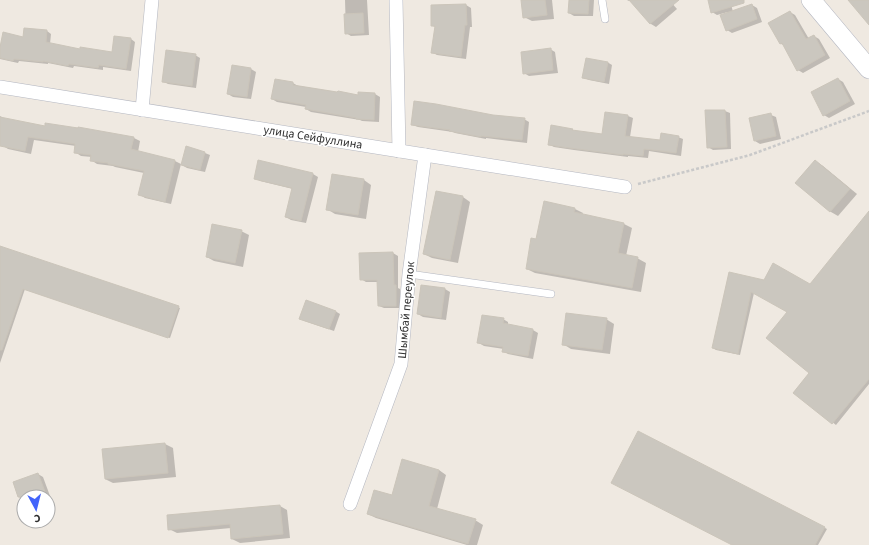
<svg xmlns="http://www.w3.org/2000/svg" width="869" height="545" font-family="'Source Sans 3',sans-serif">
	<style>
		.shadow { fill: #0003 }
		.building { fill: #cbc7bf; stroke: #cbc5ba }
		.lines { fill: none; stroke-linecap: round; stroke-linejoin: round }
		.lane-casing { stroke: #b4b7c1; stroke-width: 8 }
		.street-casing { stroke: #b4b7c1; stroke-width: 14 }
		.secondary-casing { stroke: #b4b7c1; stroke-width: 20 }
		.path { stroke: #c9c9c9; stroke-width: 2.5; stroke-dasharray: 3 2; stroke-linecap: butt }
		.lane { stroke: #fff; stroke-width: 7 }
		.street { stroke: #fff; stroke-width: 13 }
		.secondary { stroke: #fff; stroke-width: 19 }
		.labels { text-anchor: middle; stroke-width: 3; stroke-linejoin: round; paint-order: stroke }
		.street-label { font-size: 12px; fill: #2e2e2e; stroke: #fff }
	</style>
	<rect width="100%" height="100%" fill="#efe9e1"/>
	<g class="shadow">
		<polygon points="336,0 370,0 367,0 369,35 351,36 346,33 345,0"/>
		<polygon points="522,0 552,0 554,19 532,21 524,17"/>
		<polygon points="570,0 594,0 593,16 574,16 569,13"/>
		<polygon points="627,0 669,0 677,9 656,27 651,24 631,0 629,1"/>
		<polygon points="709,0 730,0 733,12 752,5 757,8 762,22 732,33 727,30 728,12 717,15 712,12"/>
		<polygon points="466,5 471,8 472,27 470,27 466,59 437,55 432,52 436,27 432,26"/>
		<polygon points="790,12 795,15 809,39 814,36 819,39 830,58 803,73 798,70 784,45 781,44"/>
		<polygon points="47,31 51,34 50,44 80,51 112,53 131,39 135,42 131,71 103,67 103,70 74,66 73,68 48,63 48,64 19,61 18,63 0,59 0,45 1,45"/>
		<polygon points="550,49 555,52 558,73 529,76 524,73"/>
		<polygon points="195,55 200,58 196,88 168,84 163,81"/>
		<polygon points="607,62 612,65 609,84 589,80 584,78"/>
		<polygon points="233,66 251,69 256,72 251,99 233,97 228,94"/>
		<polygon points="838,79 843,82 855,104 829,118 824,115"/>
		<polygon points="293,83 298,86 359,96 359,93 375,94 380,97 379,122 362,121 360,120 311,112 306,109 306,107 277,102 272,99"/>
		<polygon points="706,111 725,111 730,113 731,149 713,150 708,147"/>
		<polygon points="771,115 776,117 781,139 760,144 755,141"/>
		<polygon points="0,116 5,119 45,128 134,138 140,141 138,152 175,161 181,164 171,204 145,198 139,194 144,173 115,167 113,166 97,164 91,160 92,157 81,156 75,152 76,146 34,140 31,154 8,149 2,145 0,142"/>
		<polygon points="493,116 524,119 529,122 527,143 486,138 486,139 455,133 453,132 418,127 413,125"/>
		<polygon points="628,116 633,118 630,137 661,141 678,137 683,139 681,156 649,151 648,158 628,156 628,157 574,150 554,147 549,144 552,126 572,130 576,132 603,135"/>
		<polygon points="187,148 205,153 210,155 205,172 187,168 182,165"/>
		<polygon points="815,161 823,166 857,194 838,216 831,212 797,183"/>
		<polygon points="298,170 313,174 318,177 306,223 291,220 286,217 293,189 260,181 255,178"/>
		<polygon points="364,180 371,185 366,219 335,214 327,209"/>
		<polygon points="437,192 463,197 470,202 458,263 432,258 424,254"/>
		<polygon points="575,209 583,213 582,215 624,224 632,228 626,256 637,258 646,263 641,292 535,273 527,269"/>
		<polygon points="869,213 869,384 836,425 794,392 810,373 788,312 754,293 740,355 716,350 713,348 729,273 764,281 810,285"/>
		<polygon points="241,231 249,235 243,267 214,261 207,257"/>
		<polygon points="0,247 178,307 180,308 170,338 25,289 0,363"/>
		<polygon points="393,253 398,256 398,288 400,289 401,308 384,308 379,306 378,282 366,282 361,279"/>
		<polygon points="422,286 445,289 450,292 446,320 423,317 418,314"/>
		<polygon points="335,311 340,314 334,331 305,321 300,318"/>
		<polygon points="503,319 508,322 508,325 533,330 538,333 533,359 508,354 503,351 504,349 484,346 479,343"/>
		<polygon points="606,319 614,324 610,354 571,349 563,344"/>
		<polygon points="638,432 827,529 818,545 734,545"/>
		<polygon points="165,444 173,448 176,477 113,483 105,479 103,450"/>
		<polygon points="439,470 446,475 437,509 475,520 483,525 477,545 467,545 376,518 368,514 392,496"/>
		<polygon points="38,474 43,477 53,504 48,506 48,497 24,497 24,509 14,483"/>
		<polygon points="280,506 287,510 290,538 240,543 232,539 231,528 177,533 169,529"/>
	</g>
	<g class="building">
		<polygon points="521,0 545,0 547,15 523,18"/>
		<polygon points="569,0 589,0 588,14 568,13"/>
		<polygon points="629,0 679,0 650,24"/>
		<polygon points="708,0 744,0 744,3 711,13"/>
		<polygon points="848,0 869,0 869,25"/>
		<polygon points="466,4 467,25 465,25 461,57 431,53 435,26 431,26 431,5"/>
		<polygon points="752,4 757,19 726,31 720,15"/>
		<polygon points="790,11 806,39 814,35 825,55 797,71 782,43 780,44 768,23"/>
		<polygon points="363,13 364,33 345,34 344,14"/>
		<polygon points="24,28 47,30 46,42 80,49 80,47 112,52 114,36 131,38 126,69 99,65 98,68 69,64 68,66 43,61 43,62 14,59 13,61 0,58 0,47 3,32 23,37"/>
		<polygon points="551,48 553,70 523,74 521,52"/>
		<polygon points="166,50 196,54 192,86 162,82"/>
		<polygon points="586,58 608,62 604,82 582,78"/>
		<polygon points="232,65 251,68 247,97 227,94"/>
		<polygon points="838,78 850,101 823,116 811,92"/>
		<polygon points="275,79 293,82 293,85 337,92 338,91 358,95 358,92 375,93 374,120 356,119 356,118 305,109 306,105 271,99"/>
		<polygon points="414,101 436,104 493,115 525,118 522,140 481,136 481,137 449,131 450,130 411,125"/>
		<polygon points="705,110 725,110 727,147 707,148"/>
		<polygon points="605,112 628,115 625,136 660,140 661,133 679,136 676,153 644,149 643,156 623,154 623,155 569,148 548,145 551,125 573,129 572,130 602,134"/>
		<polygon points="771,113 776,136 754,141 749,118"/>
		<polygon points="0,117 45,126 45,123 78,128 78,127 134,137 131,149 175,160 165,202 138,195 144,171 108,164 108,163 90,161 91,155 74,153 75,144 28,137 25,151 0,146"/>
		<polygon points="186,146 205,152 200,170 181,165"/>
		<polygon points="258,160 313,173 301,221 285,217 292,188 254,179"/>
		<polygon points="815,160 850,189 830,212 795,183"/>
		<polygon points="332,174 364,179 358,215 326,210"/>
		<polygon points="436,191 463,196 450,260 423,254"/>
		<polygon points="544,201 575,208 574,212 624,223 618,253 638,257 632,288 526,269 531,238 536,239"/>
		<polygon points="869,211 869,379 832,424 793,393 809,373 766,338 787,312 751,292 738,354 712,348 729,272 764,280 773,263 810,284"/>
		<polygon points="212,224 242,230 235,263 206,257"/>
		<polygon points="0,246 179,306 168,338 23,289 2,350 0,350"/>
		<polygon points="393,252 394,285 396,285 396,306 378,306 377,280 360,280 359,253"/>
		<polygon points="421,285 445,288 441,318 417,314"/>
		<polygon points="306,300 336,311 329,329 299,319"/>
		<polygon points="566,313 607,318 602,350 562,345"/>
		<polygon points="482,315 504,318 503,323 533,329 528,356 502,352 503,347 477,343"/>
		<polygon points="638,431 825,527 815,545 732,545 611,483"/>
		<polygon points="165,443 168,473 105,479 102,449"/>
		<polygon points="402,459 439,470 429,506 476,519 468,544 367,514 374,490 392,495"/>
		<polygon points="38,473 47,497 18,497 13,482"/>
		<polygon points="280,505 283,534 231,539 230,524 168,530 167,515"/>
	</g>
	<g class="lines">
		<g class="lane-casing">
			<g id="lane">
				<polyline points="602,0 605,19"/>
				<polyline points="409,274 551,294"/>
			</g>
		</g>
		<g class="street-casing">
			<g id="street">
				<polyline points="396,0 399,151"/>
				<polyline points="0,87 625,187"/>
				<polyline points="142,110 152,0"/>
				<polyline points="350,504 401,364 409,274 425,155"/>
			</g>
		</g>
		<g class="secondary-casing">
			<polyline id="secondary" points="811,0 869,69"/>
		</g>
		<polyline class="path" points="638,184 750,155 869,111"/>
		<use href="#lane" class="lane"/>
		<use href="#street" class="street"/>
		<use href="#secondary" class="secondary"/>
	</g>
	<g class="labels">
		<g class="street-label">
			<text transform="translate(313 137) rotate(9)" y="4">улица Сейфуллина</text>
			<text transform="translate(406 310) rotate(-85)" y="4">Шымбай переулок</text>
		</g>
	</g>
	<g transform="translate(36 509) rotate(173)"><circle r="19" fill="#ffffff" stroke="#ababab"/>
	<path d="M0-3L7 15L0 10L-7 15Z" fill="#4264fb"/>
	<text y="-6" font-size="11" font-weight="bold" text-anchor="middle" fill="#2e2e2e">С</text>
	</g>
</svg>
